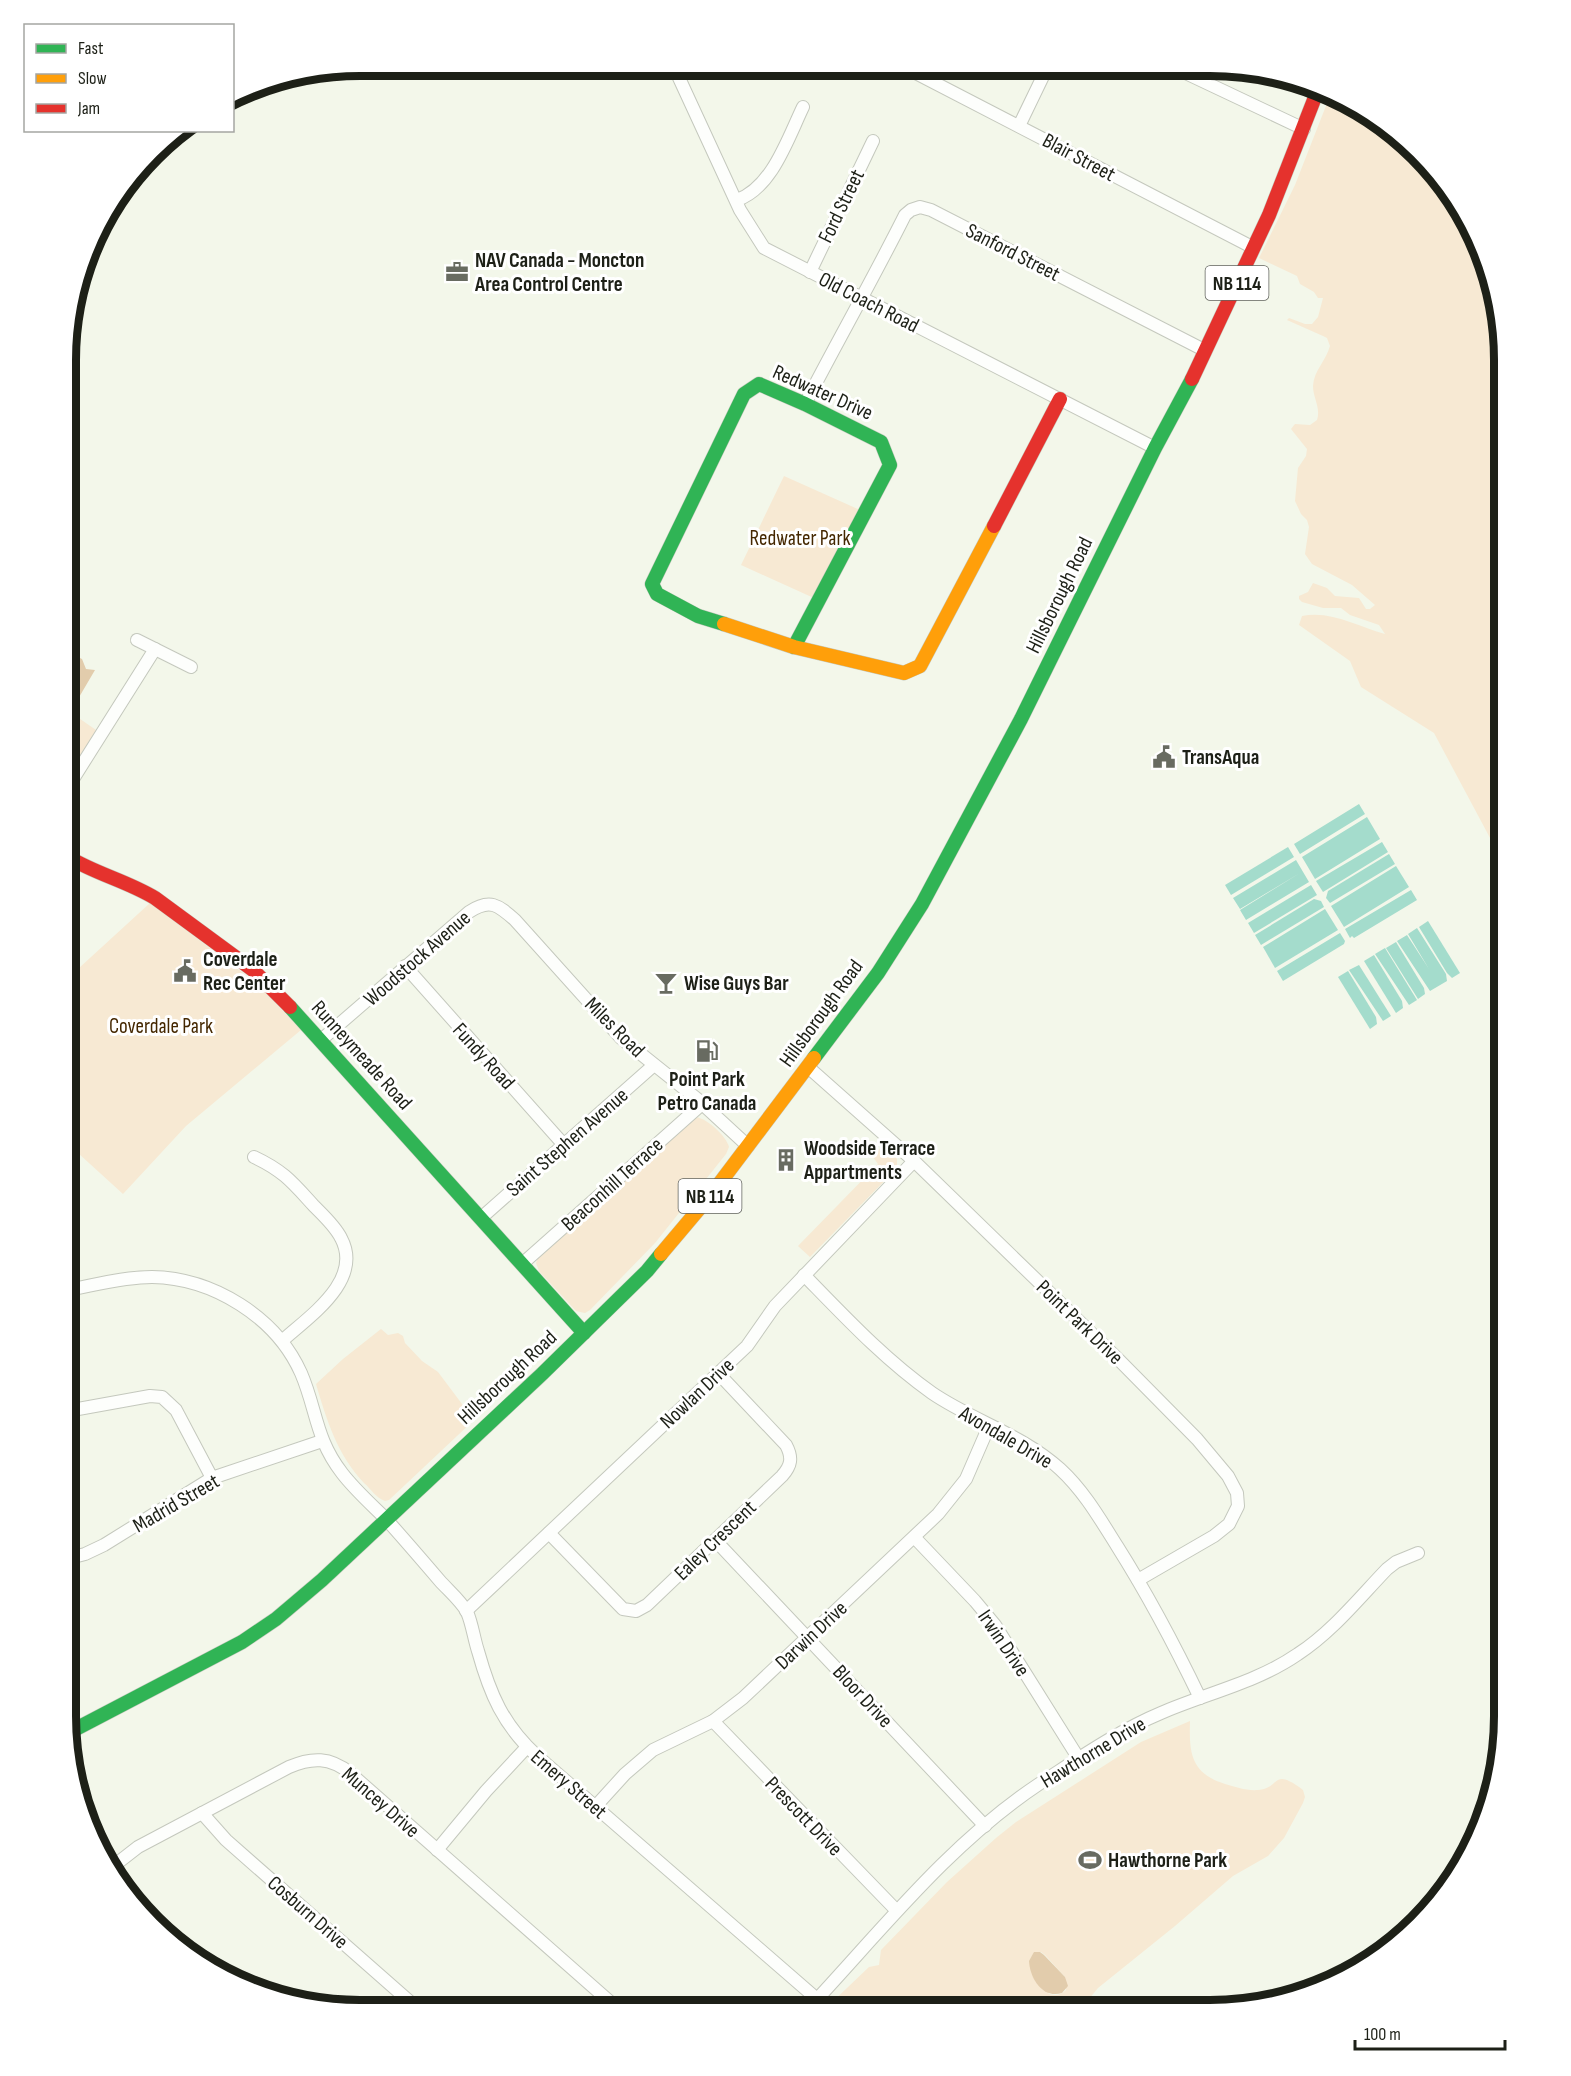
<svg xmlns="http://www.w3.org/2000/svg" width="1571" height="2076" font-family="'Sofia Sans Condensed',sans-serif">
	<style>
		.green { fill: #f7e9d3; fill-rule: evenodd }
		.forest { fill: #e2ccac }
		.water { fill: #a4dccc }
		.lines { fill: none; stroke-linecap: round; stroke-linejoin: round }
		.street-casing { stroke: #c4c8bd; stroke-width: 14 }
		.fast-casing { stroke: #c4c8bd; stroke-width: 15 }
		.slow-casing { stroke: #c4c8bd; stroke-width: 15 }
		.jam-casing { stroke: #c4c8bd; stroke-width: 15 }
		.street { stroke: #fdfefc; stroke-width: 12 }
		.fast { stroke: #30b455; stroke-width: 14 }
		.slow { stroke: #ff9f0a; stroke-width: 14 }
		.jam { stroke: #e5322d; stroke-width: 14 }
		.labels { text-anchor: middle; stroke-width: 6; stroke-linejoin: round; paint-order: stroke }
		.shield { fill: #fff; stroke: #61635d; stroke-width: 1.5 }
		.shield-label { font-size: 20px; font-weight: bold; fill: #1d2017 }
		.street-label { font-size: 21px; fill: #1d2017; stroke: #fff }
		.poi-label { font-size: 21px; font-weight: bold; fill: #1d2017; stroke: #fff; text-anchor: start }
		.park-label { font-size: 21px; fill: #442700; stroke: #fff }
		.rim { fill: none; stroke: #1d2017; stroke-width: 8 }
	</style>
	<rect width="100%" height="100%" fill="#f3f7ea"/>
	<g class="green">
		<path d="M1331 93 1390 127 1432 166 1475 230 1495 284 1505 360V866L1434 733 1361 687 1350 661 1299 625 1302 616C1331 610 1359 627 1385 634L1379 625 1350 615 1341 608H1323L1302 602 1299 599V596L1308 592 1313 583 1327 588 1335 596 1359 598 1366 609H1370L1375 605 1352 585 1312 564 1305 554 1309 527 1307 520 1301 514 1295 501 1298 468 1306 456 1307 449 1291 429 1295 424 1310 425 1317 420C1321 408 1313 398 1313 386 1314 370 1326 361 1330 346L1327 338 1323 336 1287 320 1289 318 1305 324H1312L1318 317 1323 298H1318L1314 292 1300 284 1297 276 1259 258 1295 185Z"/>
		<polygon points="784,476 860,510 816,599 741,565"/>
		<polygon points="70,712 96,730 68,776 68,716"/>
		<polygon points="150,903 242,972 261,988 301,1030 186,1126 123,1194 67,1143 67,979"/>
		<path d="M696 1117C708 1119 726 1136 729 1147L726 1154 655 1243 590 1310 585 1313 576 1311 539 1271 536 1263 538 1258Z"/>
		<polygon points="883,1145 897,1159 897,1168 810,1257 798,1246 878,1164 873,1157"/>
		<path d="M381 1329 388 1335 398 1333 403 1336 405 1343 422 1361 438 1372 474 1420 389 1500 385 1501C376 1498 371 1489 364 1483 337 1454 327 1421 316 1384L343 1359Z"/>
		<path d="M1190 1721C1189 1754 1191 1773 1225 1784 1235 1787 1247 1791 1258 1790 1281 1789 1271 1766 1303 1790L1305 1797 1303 1803 1284 1838 1268 1856 1233 1876 1175 1926 1098 1988 1080 2010 979 2009V2005L964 2001 965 2009H825L869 1967 879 1965 881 1950 947 1882 996 1838 1016 1822 1141 1742ZM1034 1952H1041L1045 1955 1065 1977 1066 1990C1061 1995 1056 1996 1049 1994Z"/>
	</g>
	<g class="forest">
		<polygon points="76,656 82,659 86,669 95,670 68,716 68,661"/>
		<path d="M1034 1952H1040L1044 1955 1065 1977 1068 1986 1062 1993C1043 1999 1030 1979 1029 1961Z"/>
	</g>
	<g class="water">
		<polygon points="1359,804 1365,814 1300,854 1294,844"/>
		<polygon points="1367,817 1380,839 1315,879 1302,857"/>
		<polygon points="1382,842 1388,852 1323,892 1316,881"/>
		<polygon points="1288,847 1294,857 1231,895 1225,885"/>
		<polygon points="1389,854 1395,864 1330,903 1326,898 1328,891"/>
		<polygon points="1296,860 1309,882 1246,920 1240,910 1300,873 1240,909 1233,898"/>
		<polygon points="1396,866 1409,887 1344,927 1331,906"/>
		<polygon points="1311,885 1317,895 1254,933 1248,923"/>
		<polygon points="1411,890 1417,900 1354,938 1352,936 1350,938 1345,929"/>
		<polygon points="1314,899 1321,901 1324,907 1261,945 1255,935"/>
		<polygon points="1325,909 1338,930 1275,968 1263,947"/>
		<polygon points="1428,921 1460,973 1452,978 1447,973 1419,927"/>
		<polygon points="1417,928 1446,974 1447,981 1430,991 1397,941 1407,935 1429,969 1408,934"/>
		<polygon points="1340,933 1345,941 1344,944 1283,981 1277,971"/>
		<polygon points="1396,942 1424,988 1425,994 1418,999 1386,948"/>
		<polygon points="1385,948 1417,1000 1409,1005 1375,954"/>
		<polygon points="1374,955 1402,1001 1403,1008 1396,1013 1364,961"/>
		<polygon points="1359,965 1391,1016 1383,1021 1349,970"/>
		<polygon points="1348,971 1376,1017 1377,1024 1370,1029 1338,977"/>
	</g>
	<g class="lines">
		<g class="street-casing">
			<g id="street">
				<polyline points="674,67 740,210 764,248 1155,448"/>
				<polyline points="906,68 1252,247"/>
				<polyline points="1175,68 1304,129"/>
				<polyline points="1019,126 1047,68"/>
				<path d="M737 200C772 188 788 138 803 107"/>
				<polyline points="810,272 873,141"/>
				<path d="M805 404C838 340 873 279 905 215L911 210 920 207 931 210 1204 350"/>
				<polyline points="137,640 191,667"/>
				<polyline points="68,787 155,649"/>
				<polyline points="405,966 564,1145"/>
				<path d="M321 1040 469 912C490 898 498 905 515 920L621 1038 696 1098 748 1146"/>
				<polyline points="808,1067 914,1161 1119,1360 1197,1439 1228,1476 1237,1493 1238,1506 1229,1524 1214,1536 1138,1580"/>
				<path d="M254 1157C284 1171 293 1183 314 1206 324 1216 335 1226 341 1238 364 1281 308 1317 282 1341"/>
				<polyline points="481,1218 654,1065"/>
				<polyline points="522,1264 702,1104"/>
				<path d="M804 1275C844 1316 885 1360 932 1393 973 1421 1023 1435 1060 1469 1084 1491 1100 1519 1117 1546 1148 1595 1175 1646 1200 1698"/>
				<path d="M67 1290C95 1285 124 1277 152 1277 213 1278 276 1317 301 1373 317 1410 315 1438 342 1473 355 1490 371 1504 386 1519 404 1539 422 1560 440 1581 448 1590 461 1601 467 1612 472 1623 474 1639 478 1651 490 1694 503 1725 537 1756L817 1999"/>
				<polyline points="67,1411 150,1396 162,1397 176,1410 212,1478"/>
				<path d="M549 1533 623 1609 636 1611 647 1605 782 1476C791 1466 793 1458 786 1445L718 1373"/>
				<polyline points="915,1538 975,1601 995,1625 1079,1759"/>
				<polyline points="715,1540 985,1826"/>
				<polyline points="66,1559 85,1554 104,1545 212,1478 322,1441"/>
				<polyline points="466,1611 747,1346 775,1306 914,1161"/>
				<polyline points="713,1721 896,1910"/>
				<polyline points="595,1807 625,1774 653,1750 713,1721 743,1698 938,1514 966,1479 989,1426"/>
				<polyline points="202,1813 226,1840 417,2008"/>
				<polyline points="437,1850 486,1791 527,1747"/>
				<path d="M111 1868 138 1847 289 1767C312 1757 330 1757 350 1773L617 2008"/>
				<path d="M808 2009C881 1931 949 1844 1039 1784 1078 1759 1118 1731 1161 1713 1207 1693 1256 1683 1298 1654 1332 1632 1359 1598 1387 1569L1396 1562 1418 1553"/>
			</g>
		</g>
		<g class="fast-casing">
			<g id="fast">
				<polyline points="724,624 698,616 657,594 652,584 744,394 759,384 805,404 881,442 890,465 794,647"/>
				<polyline points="290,1007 584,1333"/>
				<polyline points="814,1058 878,973 922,904 1021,719 1155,448 1192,379"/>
				<polyline points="68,1733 242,1642 276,1619 322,1580 542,1374 647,1271 661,1254"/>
			</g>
		</g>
		<g class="slow-casing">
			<g id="slow">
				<polyline points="724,624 794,647 904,673 920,666 994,526"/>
				<polyline points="661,1254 710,1196 814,1058"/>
			</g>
		</g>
		<g class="jam-casing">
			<g id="jam">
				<polyline points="1192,379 1269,215 1319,87"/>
				<polyline points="994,526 1060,399"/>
				<path d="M68 857C96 874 127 881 155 898L253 970 290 1007"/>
			</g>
		</g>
		<use href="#street" class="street"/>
		<use href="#fast" class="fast"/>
		<use href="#slow" class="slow"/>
		<use href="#jam" class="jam"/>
	</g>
	<defs>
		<g id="office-bare" transform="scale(1.8)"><path d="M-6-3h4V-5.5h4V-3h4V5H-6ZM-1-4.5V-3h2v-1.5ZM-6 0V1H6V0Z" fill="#686b61" stroke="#fff" stroke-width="2.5" paint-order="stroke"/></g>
		<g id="civic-bare" transform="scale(1.8)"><path d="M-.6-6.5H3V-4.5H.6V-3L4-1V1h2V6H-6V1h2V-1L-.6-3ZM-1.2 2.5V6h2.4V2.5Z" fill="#686b61" stroke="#fff" stroke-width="2.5" paint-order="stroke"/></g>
		<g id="bar-bare" transform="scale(1.8)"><path d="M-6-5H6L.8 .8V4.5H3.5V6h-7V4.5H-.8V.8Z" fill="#686b61" stroke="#fff" stroke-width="2.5" paint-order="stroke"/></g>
		<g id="fuel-bare" transform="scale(1.8)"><path d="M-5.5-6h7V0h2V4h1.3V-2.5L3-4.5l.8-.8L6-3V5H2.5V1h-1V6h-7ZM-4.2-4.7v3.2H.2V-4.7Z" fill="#686b61" stroke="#fff" stroke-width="2.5" paint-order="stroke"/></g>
		<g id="building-bare" transform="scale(1.8)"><path d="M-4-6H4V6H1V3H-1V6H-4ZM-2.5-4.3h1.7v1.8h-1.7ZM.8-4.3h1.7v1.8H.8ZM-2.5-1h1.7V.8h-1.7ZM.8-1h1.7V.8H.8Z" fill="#686b61" stroke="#fff" stroke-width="2.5" paint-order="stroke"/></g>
		<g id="stadium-bare" transform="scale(1.8)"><path d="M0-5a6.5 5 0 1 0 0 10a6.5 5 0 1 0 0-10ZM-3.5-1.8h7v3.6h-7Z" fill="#686b61" stroke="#fff" stroke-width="2.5" paint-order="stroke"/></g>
	</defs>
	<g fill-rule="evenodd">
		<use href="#office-bare" x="457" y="272"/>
		<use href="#civic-bare" x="1164" y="757"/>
		<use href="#civic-bare" x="185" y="971"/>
		<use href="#bar-bare" x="666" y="983"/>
		<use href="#fuel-bare" x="707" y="1051"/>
		<use href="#building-bare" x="786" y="1160"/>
		<use href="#stadium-bare" x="1090" y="1860"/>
	</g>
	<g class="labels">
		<g class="shield">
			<rect x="1205.5" y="266" width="63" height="34" rx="4.5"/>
			<rect x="678.5" y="1179" width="63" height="34" rx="4.5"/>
		</g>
		<g class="shield-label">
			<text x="1237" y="290">NB 114</text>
			<text x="710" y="1203">NB 114</text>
		</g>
		<g class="street-label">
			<text transform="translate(1079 157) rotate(28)" y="7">Blair Street</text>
			<text transform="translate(841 206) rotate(-64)" y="7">Ford Street</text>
			<text transform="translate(1013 252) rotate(27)" y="7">Sanford Street</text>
			<text transform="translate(869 302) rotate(27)" y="7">Old Coach Road</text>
			<text transform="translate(823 392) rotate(24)" y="7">Redwater Drive</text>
			<text transform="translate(1059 595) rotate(-64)" y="7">Hillsborough Road</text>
			<text transform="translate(417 958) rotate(-41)" y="7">Woodstock Avenue</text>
			<text transform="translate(821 1013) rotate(-54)" y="7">Hillsborough Road</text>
			<text transform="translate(615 1027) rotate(45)" y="7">Miles Road</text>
			<text transform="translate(362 1055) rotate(48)" y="7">Runneymeade Road</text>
			<text transform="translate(484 1056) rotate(48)" y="7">Fundy Road</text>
			<text transform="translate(567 1142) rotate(-41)" y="7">Saint Stephen Avenue</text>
			<text transform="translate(612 1184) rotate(-42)" y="7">Beaconhill Terrace</text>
			<text transform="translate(1080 1322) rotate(44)" y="7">Point Park Drive</text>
			<text transform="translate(507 1377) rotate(-43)" y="7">Hillsborough Road</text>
			<text transform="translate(697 1393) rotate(-43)" y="7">Nowlan Drive</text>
			<text transform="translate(1006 1437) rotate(30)" y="7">Avondale Drive</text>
			<text transform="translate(176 1503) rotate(-30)" y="7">Madrid Street</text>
			<text transform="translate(715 1540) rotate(-44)" y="7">Ealey Crescent</text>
			<text transform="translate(811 1635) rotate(-43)" y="7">Darwin Drive</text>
			<text transform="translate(1004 1643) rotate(56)" y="7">Irwin Drive</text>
			<text transform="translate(863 1696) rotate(47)" y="7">Bloor Drive</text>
			<text transform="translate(1093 1752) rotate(-31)" y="7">Hawthorne Drive</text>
			<text transform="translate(569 1784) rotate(41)" y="7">Emery Street</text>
			<text transform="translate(381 1802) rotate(41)" y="7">Muncey Drive</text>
			<text transform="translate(804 1816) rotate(46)" y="7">Prescott Drive</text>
			<text transform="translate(308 1912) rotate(41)" y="7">Cosburn Drive</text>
		</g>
		<g class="poi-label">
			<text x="475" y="267">NAV Canada - Moncton<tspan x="475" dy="24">Area Control Centre</tspan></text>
			<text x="1182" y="764">TransAqua</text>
			<text x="203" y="966">Coverdale<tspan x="203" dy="24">Rec Center</tspan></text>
			<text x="684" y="990">Wise Guys Bar</text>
			<text x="707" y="1086" text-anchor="middle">Point Park<tspan x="707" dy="24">Petro Canada</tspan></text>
			<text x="804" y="1155">Woodside Terrace<tspan x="804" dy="24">Appartments</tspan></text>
			<text x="1108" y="1867">Hawthorne Park</text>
		</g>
		<g class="park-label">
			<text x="800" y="545">Redwater Park</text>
			<text x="161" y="1033">Coverdale Park</text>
		</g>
	</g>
	<path d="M0 0H1571V2076H0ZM360 76H1210A284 284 0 0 1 1494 360V1716A284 284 0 0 1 1210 2000H360A284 284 0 0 1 76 1716V360A284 284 0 0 1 360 76Z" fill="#fff" fill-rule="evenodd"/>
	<path class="rim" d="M360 76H1210A284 284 0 0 1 1494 360V1716A284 284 0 0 1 1210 2000H360A284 284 0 0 1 76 1716V360A284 284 0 0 1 360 76Z"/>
	<rect x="24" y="24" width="210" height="108" fill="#ffffff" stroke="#a5a6a2" stroke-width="1.5"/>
	<rect x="36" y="44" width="30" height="9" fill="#30b455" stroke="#a5a6a2" stroke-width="1.5"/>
	<text x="78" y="54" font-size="18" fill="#1d2017">Fast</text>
	<rect x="36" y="74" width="30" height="9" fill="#ff9f0a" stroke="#a5a6a2" stroke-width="1.5"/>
	<text x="78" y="84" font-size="18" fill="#1d2017">Slow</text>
	<rect x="36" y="104" width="30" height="9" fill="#e5322d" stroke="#a5a6a2" stroke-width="1.5"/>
	<text x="78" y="114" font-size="18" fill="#1d2017">Jam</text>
	<path d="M1355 2040v9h150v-9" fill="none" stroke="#1d2017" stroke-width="3"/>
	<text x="1364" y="2040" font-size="18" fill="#1d2017" stroke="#ffffff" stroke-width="4.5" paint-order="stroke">100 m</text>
</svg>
